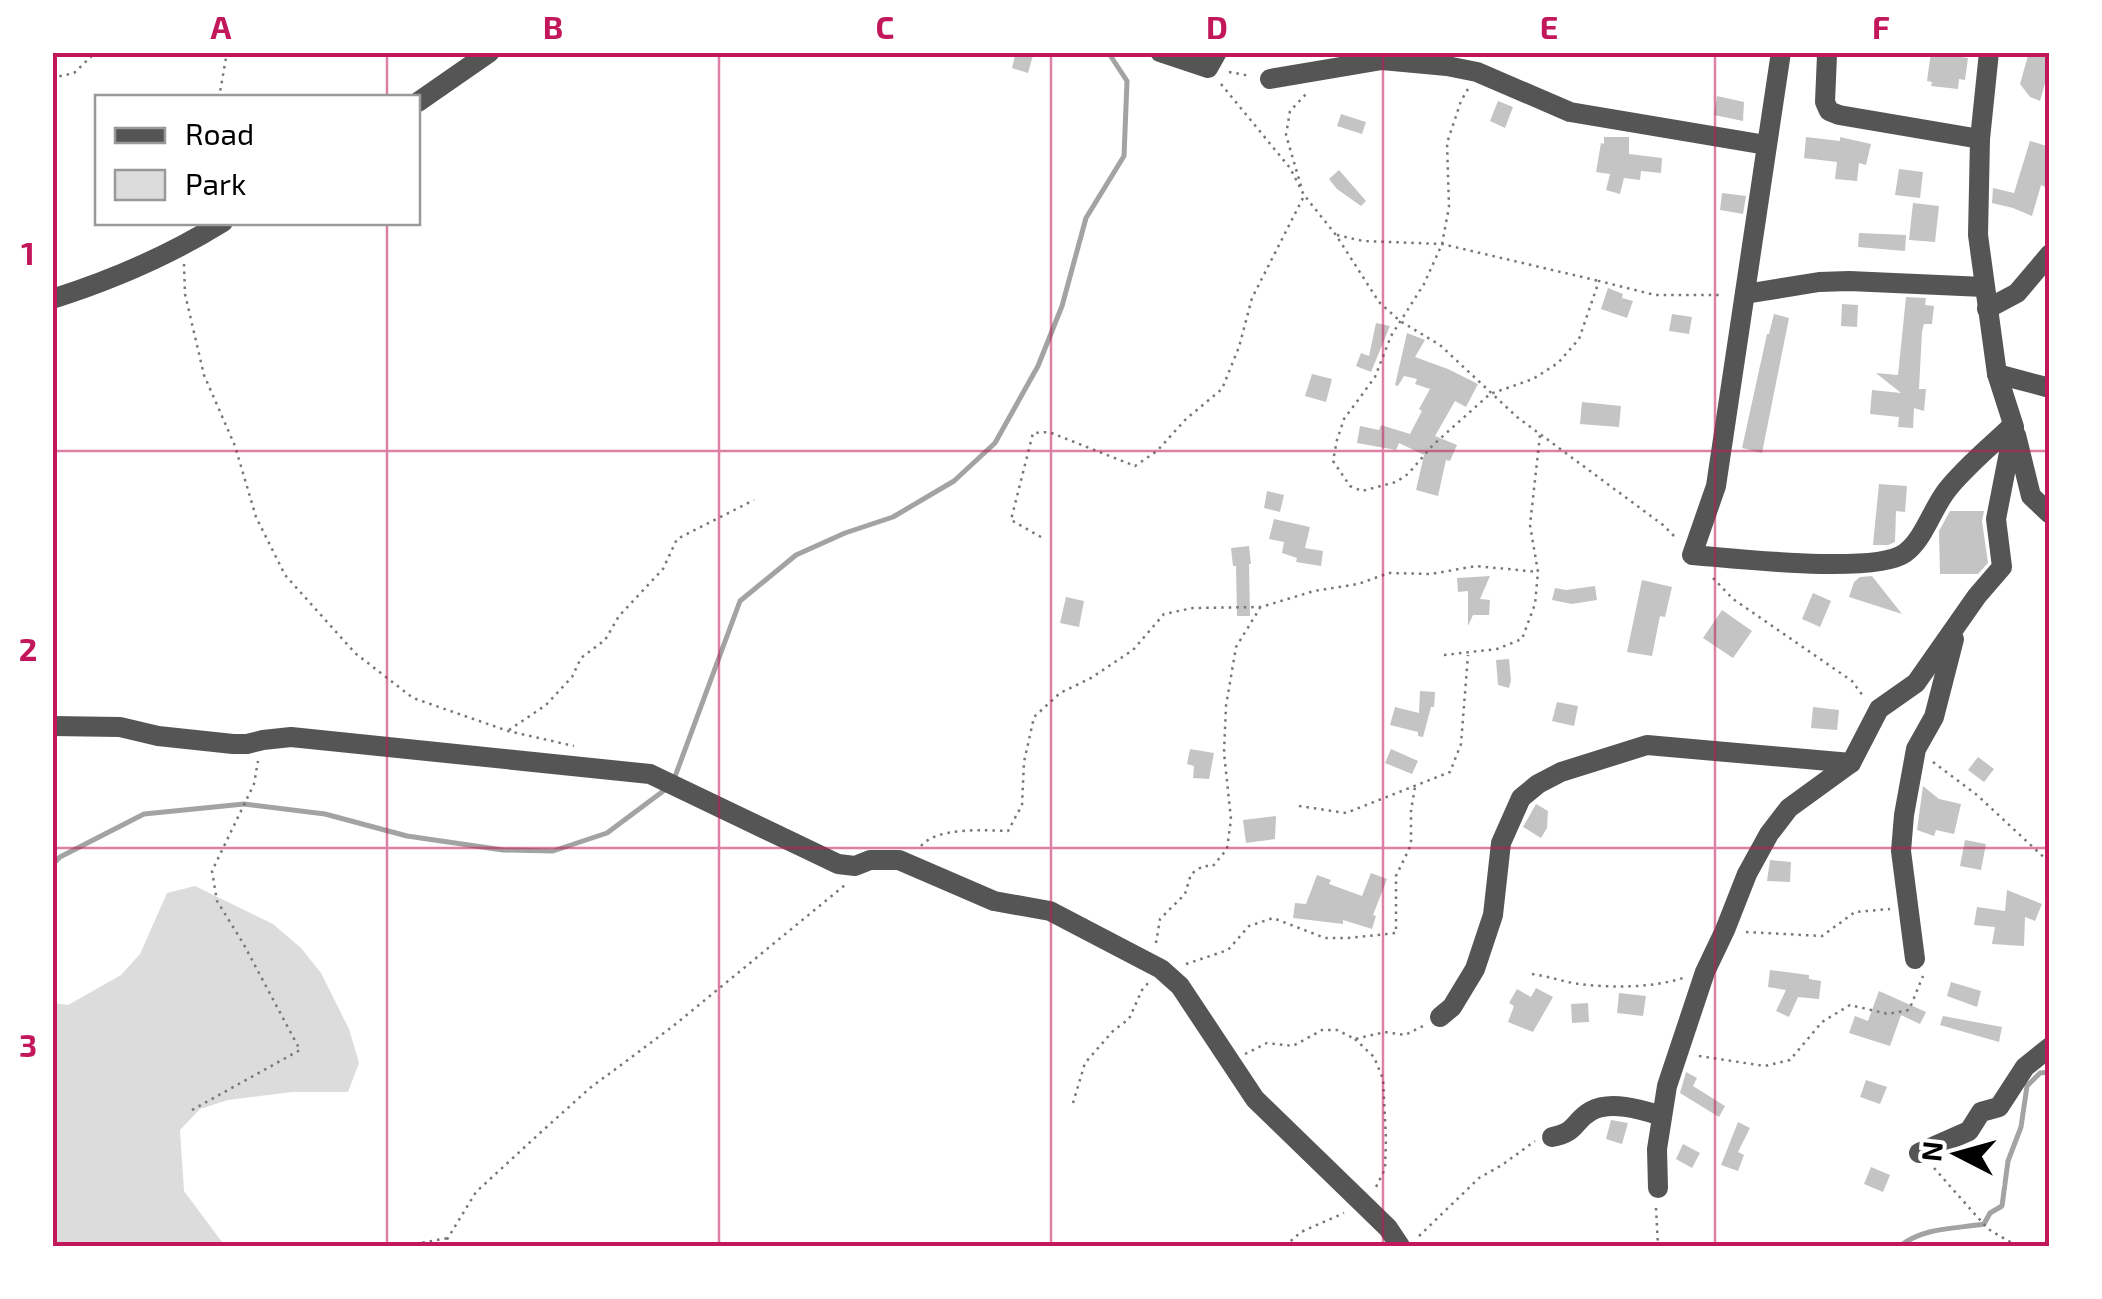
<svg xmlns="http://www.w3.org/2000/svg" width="2102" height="1299" font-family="'Exo 2',sans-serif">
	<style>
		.green { fill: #dcdcdc }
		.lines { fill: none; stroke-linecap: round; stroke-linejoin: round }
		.stream { stroke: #a3a3a3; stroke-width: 5 }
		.building { fill: #c4c4c4 }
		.path { stroke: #777; stroke-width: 2.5; stroke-dasharray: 2.5 5; stroke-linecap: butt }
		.minor { stroke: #555; stroke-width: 20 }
		.tertiary { stroke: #555; stroke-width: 20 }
		.grid { fill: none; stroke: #c2185b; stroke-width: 2.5; stroke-opacity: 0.55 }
		.neatline { fill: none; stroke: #c2185b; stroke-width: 4 }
		.grid-label { font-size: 32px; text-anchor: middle; font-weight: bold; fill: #c2185b }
	</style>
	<rect width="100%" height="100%" fill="#fff"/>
	<polygon class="green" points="195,886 273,924 301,948 321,973 349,1029 359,1063 348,1092 292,1092 228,1100 200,1109 180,1130 184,1191 225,1246 53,1246 53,1003 68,1005 121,975 140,954 167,893"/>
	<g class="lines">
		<g class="stream">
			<polyline points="673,782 740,601 796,555 845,533 893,517 954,481 995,443 1038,366 1062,306 1086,218 1124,156 1127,81 1108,52"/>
			<polyline points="52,865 60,857 144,814 244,804 325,814 407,836 503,850 553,851 607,833 666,789"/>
			<path d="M1900 1246C1924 1227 1955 1229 1984 1224L1990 1213 2002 1206 2008 1161 2021 1127 2027 1086 2040 1073 2050 1072"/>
		</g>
	</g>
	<g class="building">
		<polygon points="1016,52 1034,52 1028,73 1012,68"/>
		<polygon points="1931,52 1962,52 1961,57 1968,58 1965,80 1959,79 1958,89 1931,86 1932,82 1927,81"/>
		<polygon points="2029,52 2050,52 2050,66 2040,101 2030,97 2020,84"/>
		<polygon points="1717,96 1744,102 1743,121 1714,115"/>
		<polygon points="1498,101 1513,107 1505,128 1490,121"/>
		<polygon points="1341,114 1366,122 1362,134 1337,126"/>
		<polygon points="1604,137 1629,137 1629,154 1662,158 1661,173 1641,171 1640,180 1624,178 1620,194 1606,190 1610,174 1596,172 1601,143 1604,144"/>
		<polygon points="1806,137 1840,141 1840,137 1871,144 1866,165 1859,163 1857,181 1835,179 1837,162 1804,158"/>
		<polygon points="2030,141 2050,147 2050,171 2045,187 2041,185 2032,216 2013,208 1992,203 1993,188 2014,193"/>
		<polygon points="1899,169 1923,172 1920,198 1895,195"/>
		<polygon points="1339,170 1366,201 1361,206 1337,189 1329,179"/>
		<polygon points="1722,193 1746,196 1743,214 1720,210"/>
		<polygon points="1913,203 1939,206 1935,242 1909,240"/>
		<polygon points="1859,233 1906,235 1905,251 1858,247"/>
		<polygon points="1608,288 1623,294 1622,298 1633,301 1627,318 1601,309"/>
		<polygon points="1906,297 1926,298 1925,305 1934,306 1932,324 1924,324 1922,332 1919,389 1926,389 1924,411 1914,408 1913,428 1898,427 1899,417 1870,414 1872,390 1901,393 1876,373 1898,375"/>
		<polygon points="1842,304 1858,305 1857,327 1841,326"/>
		<polygon points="1672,314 1692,317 1689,334 1669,331"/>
		<polygon points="1774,314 1789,318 1762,453 1742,448 1767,334 1769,334"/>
		<polygon points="1376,323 1390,326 1371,372 1356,366 1361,353 1369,356"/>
		<polygon points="1407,333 1425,340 1415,357 1448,369 1478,384 1466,407 1455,401 1435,436 1457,445 1450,461 1446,460 1438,496 1416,490 1424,455 1399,443 1396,450 1357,443 1360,426 1379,430 1381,425 1410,434 1422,411 1419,409 1430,389 1415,384 1417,379 1404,376 1398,386 1395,385"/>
		<polygon points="1312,374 1332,379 1326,402 1305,396"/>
		<polygon points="1582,402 1621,406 1619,427 1580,424"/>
		<polygon points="1879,484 1907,486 1905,512 1896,511 1895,542 1888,545 1873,545"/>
		<polygon points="1267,491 1284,495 1280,512 1264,508"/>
		<polygon points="1950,511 1984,511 1982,521 1988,563 1978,574 1940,574 1939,531"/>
		<polygon points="1274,519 1310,527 1305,548 1323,551 1321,566 1296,562 1297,558 1282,553 1284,542 1269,539"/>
		<polygon points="1249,546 1251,564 1249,564 1250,616 1237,616 1236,566 1233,566 1231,548"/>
		<polygon points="1490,576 1480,599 1490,600 1489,615 1473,615 1468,626 1468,591 1458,592 1457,578"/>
		<polygon points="1872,576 1902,614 1849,597 1854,582 1860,577"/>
		<polygon points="1642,580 1672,587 1665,617 1660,616 1652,656 1627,652"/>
		<polygon points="1595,586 1597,600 1572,604 1552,600 1555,588 1566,590"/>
		<polygon points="1813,593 1831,601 1820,627 1802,619"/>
		<polygon points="1066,597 1084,601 1079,627 1060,623"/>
		<polygon points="1722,610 1752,631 1733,658 1703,638"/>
		<polygon points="1509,659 1511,680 1509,688 1498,685 1496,660"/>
		<polygon points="1420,691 1435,692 1434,707 1431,707 1423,737 1418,736 1418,732 1390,725 1395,707 1419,713"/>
		<polygon points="1557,702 1578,706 1574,726 1552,721"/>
		<polygon points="1813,707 1839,710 1837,730 1811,728"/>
		<polygon points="1190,749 1214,753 1209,779 1193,778 1194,766 1187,764"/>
		<polygon points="1391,749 1418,761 1412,774 1385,763"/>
		<polygon points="1978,757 1994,769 1984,782 1968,770"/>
		<polygon points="1923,786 1939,799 1961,804 1954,834 1936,830 1934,836 1917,830"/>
		<polygon points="1536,804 1548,811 1547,828 1541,838 1523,827"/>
		<polygon points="1276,816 1275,839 1246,843 1243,820"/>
		<polygon points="1965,840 1986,844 1981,870 1960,866"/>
		<polygon points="1770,860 1791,862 1790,882 1767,881"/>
		<polygon points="1371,873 1387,879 1373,915 1376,916 1372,929 1343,920 1343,924 1293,918 1295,903 1306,904 1317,875 1331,880 1329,884 1362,896"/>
		<polygon points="2007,890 2042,904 2035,921 2025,917 2024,946 1992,944 1995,927 1974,925 1977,907 2005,911"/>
		<polygon points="1770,970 1809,975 1809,979 1821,981 1819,999 1798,997 1789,1017 1776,1011 1786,990 1768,987"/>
		<polygon points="1951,982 1981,991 1977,1007 1947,996"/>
		<polygon points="1536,988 1553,997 1533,1032 1508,1022 1514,1006 1509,1003 1517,989 1531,997"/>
		<polygon points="1879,991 1926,1012 1920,1024 1901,1015 1890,1046 1849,1033 1855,1016 1868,1021"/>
		<polygon points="1619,993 1646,996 1643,1016 1617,1013"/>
		<polygon points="1588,1003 1589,1022 1572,1023 1571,1004"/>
		<polygon points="1943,1016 2002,1027 1999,1042 1940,1025"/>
		<polygon points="1686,1072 1697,1078 1693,1086 1725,1106 1719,1117 1680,1093"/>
		<polygon points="1866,1080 1887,1087 1880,1104 1860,1097"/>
		<polygon points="1611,1120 1628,1123 1622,1144 1606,1139"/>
		<polygon points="1738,1122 1750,1128 1738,1152 1744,1155 1738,1171 1721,1165"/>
		<polygon points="1683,1144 1700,1153 1692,1168 1676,1159"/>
		<polygon points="1871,1167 1890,1175 1883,1192 1864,1184"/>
	</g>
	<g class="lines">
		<g class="path">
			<polyline points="1229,72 1251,76"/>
			<polyline points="52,78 74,73 96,52"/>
			<polyline points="1221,84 1290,168 1304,195 1336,235 1379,302 1400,321 1440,345 1517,417 1663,525 1677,539"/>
			<polyline points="1468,89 1461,101 1447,143 1449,207 1442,244 1424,284 1391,336 1375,377 1344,419 1337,440 1333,461 1350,486 1362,491 1396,482 1408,474 1433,445 1490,394 1533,379 1558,363 1579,339 1599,281 1655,295 1723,295"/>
			<polyline points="219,98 227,52"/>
			<polyline points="1301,186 1286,135 1290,111 1307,93"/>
			<polyline points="1337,235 1363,241 1442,244 1599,281"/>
			<polyline points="184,264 185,294 204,375 235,446 256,517 285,575 355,653 413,698 508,731 574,746"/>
			<polyline points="1041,537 1011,520 1033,433 1049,432 1135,466 1157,451 1186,419 1222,389 1239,347 1252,298 1303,198"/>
			<polyline points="1713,578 1733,599 1852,681 1863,696"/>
			<polyline points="1444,655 1497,649 1522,639 1535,604 1538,572 1530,525 1540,435"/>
			<polyline points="509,730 546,705 572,677 581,658 605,640 619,616 663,569 677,539 754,500"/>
			<polyline points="1933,762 1977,795 2050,863"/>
			<polyline points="1299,806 1346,813 1450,772 1461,744 1468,655"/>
			<path d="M921 846C937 827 983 830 1008 831L1022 805 1024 762 1034 717 1060 693 1091 678 1133 650 1164 614 1193 608 1261 607 1314 591 1358 584 1389 573 1431 574 1476 566 1538 572"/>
			<polyline points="1746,932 1822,936 1855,912 1890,909"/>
			<polyline points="1156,943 1160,919 1185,894 1191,874 1203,866 1213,866 1227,849 1231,819 1224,753 1226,706 1236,647 1260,608"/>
			<polyline points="1186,964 1228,950 1249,926 1273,918 1325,938 1348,938 1396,933 1396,876 1411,845 1411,811 1415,787"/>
			<path d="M1532 974C1548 976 1564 982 1579 984 1613 988 1651 988 1683 978"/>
			<polyline points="1355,1039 1374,1057 1383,1079 1386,1139 1385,1169 1374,1191"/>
			<polyline points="1245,1054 1267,1043 1293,1046 1322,1030 1337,1030 1355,1039 1385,1032 1405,1035 1425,1025"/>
			<polyline points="1699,1056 1765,1066 1790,1060 1822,1022 1850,1005 1888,1014 1909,1010 1923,976"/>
			<polyline points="1073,1103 1085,1063 1113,1031 1129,1019 1142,990 1149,982"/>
			<polyline points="192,1110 300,1050 243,943 217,901 212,871 254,784 258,761"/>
			<polyline points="1934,1168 1988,1229 2017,1246"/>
			<polyline points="1656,1208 1658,1246"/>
			<polyline points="1419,1236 1479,1178 1502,1165 1535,1141"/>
			<polyline points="370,1246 410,1245 448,1238"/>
			<polyline points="443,1246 476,1192 540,1133 590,1088 672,1027 845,885"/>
			<polyline points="1285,1246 1301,1232 1344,1213"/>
		</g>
		<g class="minor">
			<polyline points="1160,52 1208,68 1217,52"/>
			<path d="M1781 52 1716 486 1692 555C1732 558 1875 575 1905 553 1924 539 1932 509 1947 490 1966 466 1991 446 2013 425"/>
			<polyline points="1825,52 1827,55 1825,102 1829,111 1839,115 1980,139"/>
			<polyline points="1270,79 1382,60 1447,66 1477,72 1570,112 1766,145"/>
			<polyline points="418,102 490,52"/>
			<polyline points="1745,294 1819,282 1849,281 1984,287"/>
			<path d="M52 299C112 280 170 255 223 222"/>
			<polyline points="1987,309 2017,293 2050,254"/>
			<polyline points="1997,374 2050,388"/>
			<polyline points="2016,435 2031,496 2050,514"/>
			<polyline points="1915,959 1901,851 1904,815 1916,749 1934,717 1954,639"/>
			<polyline points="1440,1017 1452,1007 1475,969 1493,915 1501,843 1521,798 1538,784 1561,772 1647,745 1851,763"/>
			<path d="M1552 1137C1578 1132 1573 1121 1591 1111 1611 1100 1642 1110 1662 1116"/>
			<polyline points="1919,1153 1969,1131 1981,1112 1999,1107 2025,1067 2050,1047"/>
			<polyline points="1658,1188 1657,1149 1667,1086 1705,972 1725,930 1747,874 1769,834 1789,808 1851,763 1879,709 1916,683 1977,596 2002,567 1996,519 2014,427 1997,374 1978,235 1980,139 1989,52"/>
		</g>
		<polyline class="tertiary" points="52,726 120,727 158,736 233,744 247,744 263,740 291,737 650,774 838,864 855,866 870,860 899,860 994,901 1050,911 1161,969 1180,986 1255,1099 1388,1228 1400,1246"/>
	</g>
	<path class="grid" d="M387 52V98M719 52V1246M1051 52V1246M1383 52V1246M1715 52V1246M387 222V1246M52 451H2050M52 848H2050"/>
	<rect width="2102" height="1299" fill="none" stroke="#ffffff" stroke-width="110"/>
	<rect x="95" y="95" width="325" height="130" fill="#ffffff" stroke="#999999" stroke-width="2.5"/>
	<rect x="115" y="128" width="50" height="15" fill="#555555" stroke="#999999" stroke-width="2.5"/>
	<text x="185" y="145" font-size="30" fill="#000000">Road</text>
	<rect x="115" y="170" width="50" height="30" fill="#dcdcdc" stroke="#999999" stroke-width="2.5"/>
	<text x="185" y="195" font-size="30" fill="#000000">Park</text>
	<g transform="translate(1957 1154) rotate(276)" stroke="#ffffff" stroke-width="8" paint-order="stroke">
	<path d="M0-8L18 38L0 25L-18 38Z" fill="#000000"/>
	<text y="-15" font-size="28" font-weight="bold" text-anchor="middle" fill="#000000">N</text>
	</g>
	<rect x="55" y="55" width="1992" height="1189" class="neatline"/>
	<g class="grid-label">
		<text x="221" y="39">A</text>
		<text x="553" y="39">B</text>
		<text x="885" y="39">C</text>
		<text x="1217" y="39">D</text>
		<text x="1549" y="39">E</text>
		<text x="1881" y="39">F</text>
		<text x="28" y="265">1</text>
		<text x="28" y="661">2</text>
		<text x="28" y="1057">3</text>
	</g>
</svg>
